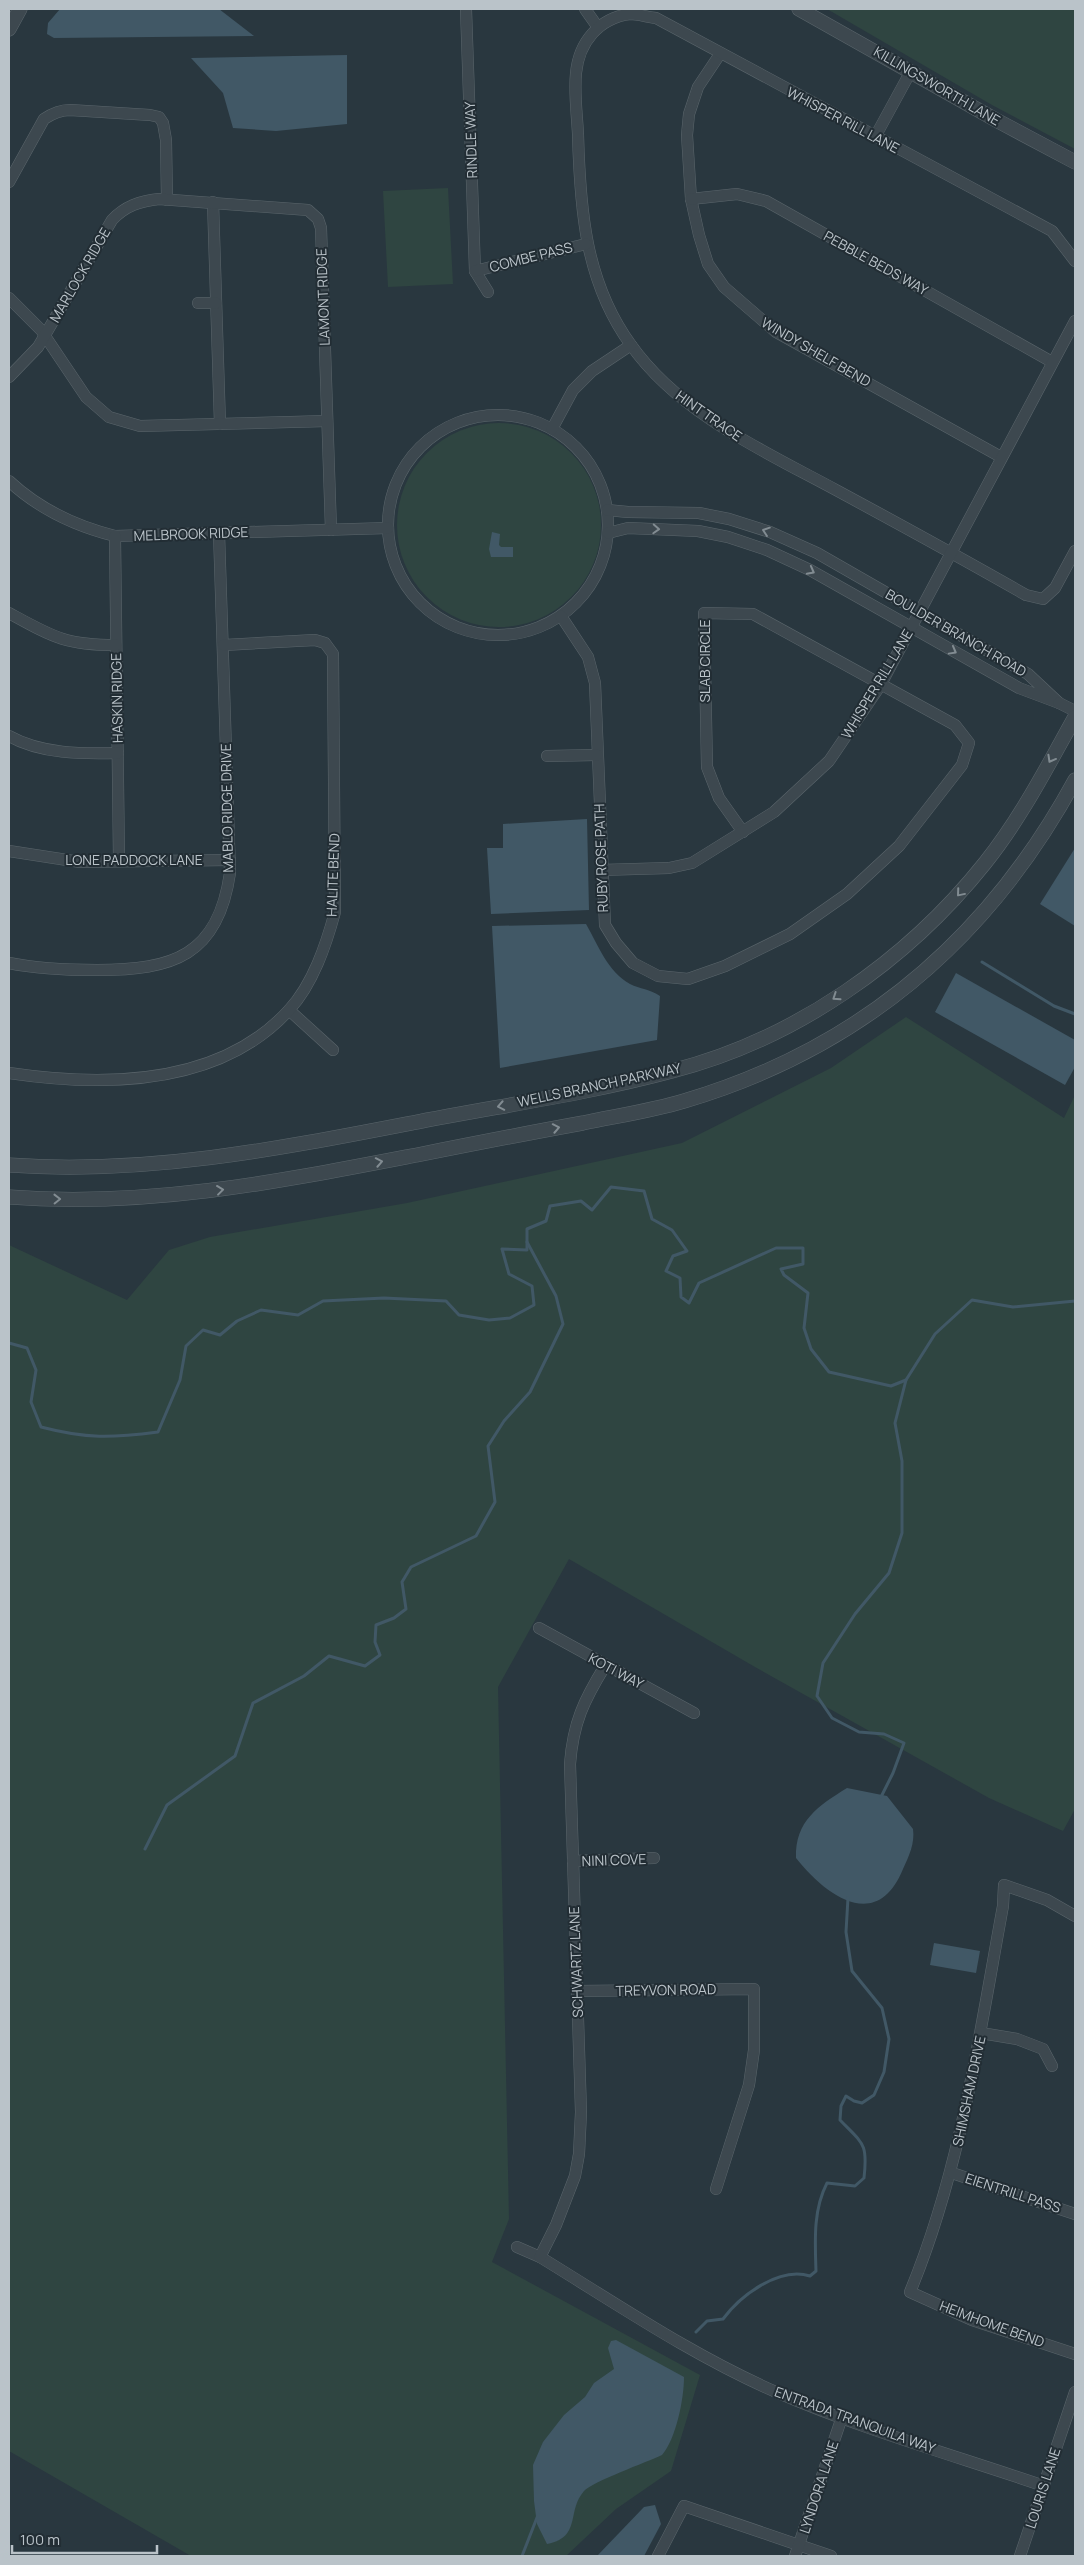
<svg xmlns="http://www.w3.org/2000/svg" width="1084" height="2565" font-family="Manrope,sans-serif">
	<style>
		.green { fill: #2f4541 }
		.water { fill: #415866 }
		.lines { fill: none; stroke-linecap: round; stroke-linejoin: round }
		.stream { stroke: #415866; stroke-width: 3 }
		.minor-casing { stroke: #5b666c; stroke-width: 12 }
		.tertiary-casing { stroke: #5b666c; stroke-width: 15 }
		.minor { stroke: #3d484f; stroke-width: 11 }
		.tertiary { stroke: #3d484f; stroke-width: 14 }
		.oneway { stroke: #828c92 }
		.labels { text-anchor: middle; stroke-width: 4; stroke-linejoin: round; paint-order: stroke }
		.street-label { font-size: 14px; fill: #bac3c9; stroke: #222d34 }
	</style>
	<rect width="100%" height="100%" fill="#29373f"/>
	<g class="green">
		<polygon points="827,9 1075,9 1075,149 992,105"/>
		<polygon points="448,188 453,284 388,287 383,191"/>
		<circle cx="499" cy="525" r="102"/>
		<polygon points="906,1017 1064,1118 1075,1095 1075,1809 1063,1831 989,1798 755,1667 569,1559 498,1687 509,2219 492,2262 700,2375 671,2471 616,2509 566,2556 191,2556 9,2451 9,1245 127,1300 169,1250 210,1237 407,1203 682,1143 831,1068"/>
	</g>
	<g class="water">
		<polygon points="60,9 219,9 254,36 54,38 47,34 48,23"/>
		<polygon points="347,55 347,124 276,131 233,128 223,93 191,58"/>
		<polygon points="492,532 500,534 499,545 501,547 513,547 513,557 491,557 489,549"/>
		<polygon points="587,819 589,910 491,914 487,848 503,848 503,824"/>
		<polygon points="1075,848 1075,926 1040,904"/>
		<path d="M586 924C598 945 608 972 630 984 640 989 650 989 660 996L657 1040 500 1068 492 926Z"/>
		<polygon points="956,973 1075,1040 1075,1067 1065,1085 935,1012"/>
		<path d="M847 1788 887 1796 913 1829C915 1843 909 1856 903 1869 877 1933 826 1896 796 1858 795 1821 818 1806 847 1788Z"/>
		<polygon points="934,1943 980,1951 976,1973 930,1965"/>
		<path d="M616 2340 684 2377C684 2399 676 2439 662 2455 647 2462 592 2482 584 2491 566 2512 582 2537 547 2544L537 2524 534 2501 533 2465 543 2442 564 2415 585 2397 594 2383 614 2369 608 2348 611 2341Z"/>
		<polygon points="655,2505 661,2524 644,2556 597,2556 644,2507"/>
	</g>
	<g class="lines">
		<g class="stream">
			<polyline points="982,962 1054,1006 1075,1014"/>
			<path d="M9 1343 27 1348 36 1370 31 1402 41 1427C87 1439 111 1438 158 1432L180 1380 186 1346 203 1330 220 1335 237 1321 261 1310 298 1315 323 1301 384 1298 446 1301 459 1315 489 1320 510 1318 534 1305 532 1286 509 1274 502 1249 527 1250V1229L546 1221 550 1206 581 1201 592 1210 611 1187 644 1191 652 1219 672 1230 687 1251 673 1256 666 1271 680 1278 681 1297 689 1303 699 1283 776 1248H803V1264L781 1269 784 1275 808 1293 804 1328 811 1349 829 1372 891 1386 906 1380 935 1334 972 1300 1013 1307 1075 1301"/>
			<polyline points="881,1797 893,1773 904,1743 884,1734 859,1732 832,1718 817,1696 823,1663 855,1614 889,1573 902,1533 902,1461 895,1423 906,1380"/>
			<polyline points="145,1849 167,1805 235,1756 253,1703 304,1676 329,1656 365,1666 380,1655 375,1642 376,1625 394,1618 406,1609 402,1582 411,1567 476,1536 495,1502 488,1446 504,1421 530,1392 563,1324 556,1296 527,1242"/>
			<path d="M696 2332 707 2321 723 2319C740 2296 779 2266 810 2276L816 2271C815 2241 813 2210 827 2183L855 2186 864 2178C868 2143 863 2144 840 2120L841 2106 846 2096 854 2101 862 2103 874 2095 884 2072 889 2039 882 2008 852 1971 846 1932 848 1898"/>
			<polyline points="522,2556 538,2515"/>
		</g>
		<g class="minor-casing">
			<g id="minor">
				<polyline points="466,9 475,271 488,292"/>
				<polyline points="585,9 597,26"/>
				<polyline points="720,54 698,87 689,114 687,135 691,199 699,235 708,264 724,287 776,332 1001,457"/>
				<polyline points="875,137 911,71"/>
				<path d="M9 182 44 119C53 113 60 110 70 110L150 115 159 117 163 123 166 140 167 200"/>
				<polyline points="691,199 737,194 766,201 1052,362"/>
				<polyline points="213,202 220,424"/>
				<path d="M1075 261 1052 231 656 18C647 17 638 14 630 14 599 18 579 42 576 73 574 93 577 114 578 134 580 209 585 282 631 345 680 414 764 451 836 490 899 524 963 559 1026 595L1043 599 1055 588 1075 551"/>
				<polyline points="475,271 586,244"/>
				<polyline points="9,298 41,330 86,397 109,417 140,426 327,421"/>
				<polyline points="198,303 216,303"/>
				<path d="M9 377 38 347 48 330 112 220C125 206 140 201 159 199L308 210 318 219 321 228 331 530"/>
				<circle cx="498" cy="525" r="110"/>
				<polyline points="552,429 573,390 592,371 631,345"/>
				<path d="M9 481C39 509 75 526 115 536L388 528"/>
				<polyline points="607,510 628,512 699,513 729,519 770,532 817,553 1028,674 1059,703 1019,688 810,570 767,550 728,537 698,531 628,528 608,533"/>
				<polyline points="115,536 119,860"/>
				<path d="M9 613C53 637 65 645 116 645"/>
				<polyline points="561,616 588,657 595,683 605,925 616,943 633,963 658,976 688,979 725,966 790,934 847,894 899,846 962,765 969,743 955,725 753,614 704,613 707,767 719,798 743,832"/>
				<polyline points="1059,703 1075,711"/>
				<path d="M9 736C41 754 82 754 118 753"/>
				<polyline points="547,756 597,755"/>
				<polyline points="9,851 80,862 230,860"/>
				<polyline points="601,870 669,868 692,863 774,812 829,761 880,686 1075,321"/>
				<path d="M9 963C38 969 67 970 97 970 173 970 218 956 230 873L219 533"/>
				<polyline points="289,1010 333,1050"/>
				<path d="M9 1073C103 1087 219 1087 289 1010 313 984 326 945 335 912L333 654 325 643 315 640 224 645"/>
				<polyline points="539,1628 694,1713"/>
				<polyline points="573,1861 654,1858"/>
				<path d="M1075 1916 1047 1900 1004 1885 1003 1906C979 2036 961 2169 910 2292L972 2320 1075 2354"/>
				<polyline points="577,1991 754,1989 754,2050 749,2085 716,2189"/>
				<polyline points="981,2033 1017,2039 1043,2049 1052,2066"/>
				<polyline points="952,2173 1075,2214"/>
				<path d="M517 2247 540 2257C617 2304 693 2356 776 2392 861 2429 956 2456 1044 2486"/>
				<path d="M540 2257 556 2225 575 2176 579 2154 581 2112 570 1764C573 1723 584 1700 605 1666"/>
				<polyline points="658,2556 684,2506 831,2556"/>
				<polyline points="795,2556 842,2417"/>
				<polyline points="1020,2556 1075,2392"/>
			</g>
		</g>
		<g class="tertiary-casing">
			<g id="tertiary">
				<polyline points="799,9 996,120 1075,162"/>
				<polyline points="9,29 20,9"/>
				<path d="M9 1165C145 1175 278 1149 412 1123 498 1106 586 1094 672 1071 794 1040 907 961 985 863 1021 818 1047 767 1075 717"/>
				<path d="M9 1197C147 1208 282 1181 417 1155 472 1144 528 1133 583 1123 616 1116 651 1111 684 1101 860 1049 988 940 1075 780"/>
			</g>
		</g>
		<use href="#minor" class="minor"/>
		<use href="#tertiary" class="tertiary"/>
	</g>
	<defs><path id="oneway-chevron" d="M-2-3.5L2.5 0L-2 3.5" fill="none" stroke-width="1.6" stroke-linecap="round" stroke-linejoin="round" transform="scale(1.25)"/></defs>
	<g class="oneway">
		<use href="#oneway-chevron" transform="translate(656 529) rotate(3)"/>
		<use href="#oneway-chevron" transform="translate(766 531) rotate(-161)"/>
		<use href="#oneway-chevron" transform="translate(811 571) rotate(28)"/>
		<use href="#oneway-chevron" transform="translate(953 651) rotate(29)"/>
		<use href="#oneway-chevron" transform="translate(1051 759) rotate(119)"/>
		<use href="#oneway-chevron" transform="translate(960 893) rotate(130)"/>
		<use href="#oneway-chevron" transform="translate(836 997) rotate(146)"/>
		<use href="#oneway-chevron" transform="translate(501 1106) rotate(169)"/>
		<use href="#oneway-chevron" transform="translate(556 1128) rotate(-11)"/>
		<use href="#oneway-chevron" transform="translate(379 1162) rotate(-11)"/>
		<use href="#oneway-chevron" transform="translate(220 1190) rotate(-7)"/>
		<use href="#oneway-chevron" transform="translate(57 1199) rotate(-1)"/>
	</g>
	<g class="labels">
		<g class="street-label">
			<text transform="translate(937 86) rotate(30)" y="5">KILLINGSWORTH LANE</text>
			<text transform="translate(843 120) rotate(28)" y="5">WHISPER RILL LANE</text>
			<text transform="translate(471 140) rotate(-92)" y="5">RINDLE WAY</text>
			<text transform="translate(531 257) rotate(-14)" y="5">COMBE PASS</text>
			<text transform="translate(876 263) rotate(29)" y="5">PEBBLE BEDS WAY</text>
			<text transform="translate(80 275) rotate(-60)" y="5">MARLOCK RIDGE</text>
			<text transform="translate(323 297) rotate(-92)" y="5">LAMONT RIDGE</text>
			<text transform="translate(816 352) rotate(30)" y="5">WINDY SHELF BEND</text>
			<text transform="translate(709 416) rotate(35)" y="5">HINT TRACE</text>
			<text transform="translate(191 534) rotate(-2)" y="5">MELBROOK RIDGE</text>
			<text transform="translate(956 633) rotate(30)" y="5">BOULDER BRANCH ROAD</text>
			<text transform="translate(705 661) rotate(-90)" y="5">SLAB CIRCLE</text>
			<text transform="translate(877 684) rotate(-59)" y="5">WHISPER RILL LANE</text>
			<text transform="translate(117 698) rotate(-91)" y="5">HASKIN RIDGE</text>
			<text transform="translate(227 808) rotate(-91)" y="5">MABLO RIDGE DRIVE</text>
			<text transform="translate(601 858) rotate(-92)" y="5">RUBY ROSE PATH</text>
			<text x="134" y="865">LONE PADDOCK LANE</text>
			<text transform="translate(333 875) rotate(-88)" y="5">HALITE BEND</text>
			<text transform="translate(599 1085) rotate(-12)" y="5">WELLS BRANCH PARKWAY</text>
			<text transform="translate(616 1671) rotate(28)" y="5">KOTI WAY</text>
			<text transform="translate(614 1860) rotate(-2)" y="5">NINI COVE</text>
			<text transform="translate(576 1962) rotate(-92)" y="5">SCHWARTZ LANE</text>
			<text transform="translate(666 1990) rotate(-1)" y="5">TREYVON ROAD</text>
			<text transform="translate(969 2091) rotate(-78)" y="5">SHIMSHAM DRIVE</text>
			<text transform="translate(1013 2193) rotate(18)" y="5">EIENTRILL PASS</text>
			<text transform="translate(992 2324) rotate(20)" y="5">HEIMHOME BEND</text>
			<text transform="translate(855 2420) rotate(20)" y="5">ENTRADA TRANQUILA WAY</text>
			<text transform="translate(819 2487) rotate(-72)" y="5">LYNDORA LANE</text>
			<text transform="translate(1043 2488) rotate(-72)" y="5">LOURIS LANE</text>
		</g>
	</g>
	<rect width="1084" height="2565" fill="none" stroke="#bac3c9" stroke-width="20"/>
	<path d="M12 2545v8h145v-8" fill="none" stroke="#bac3c9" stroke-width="2.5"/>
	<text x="20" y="2545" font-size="15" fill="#bac3c9" stroke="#222d34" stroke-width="4" paint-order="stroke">100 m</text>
</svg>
